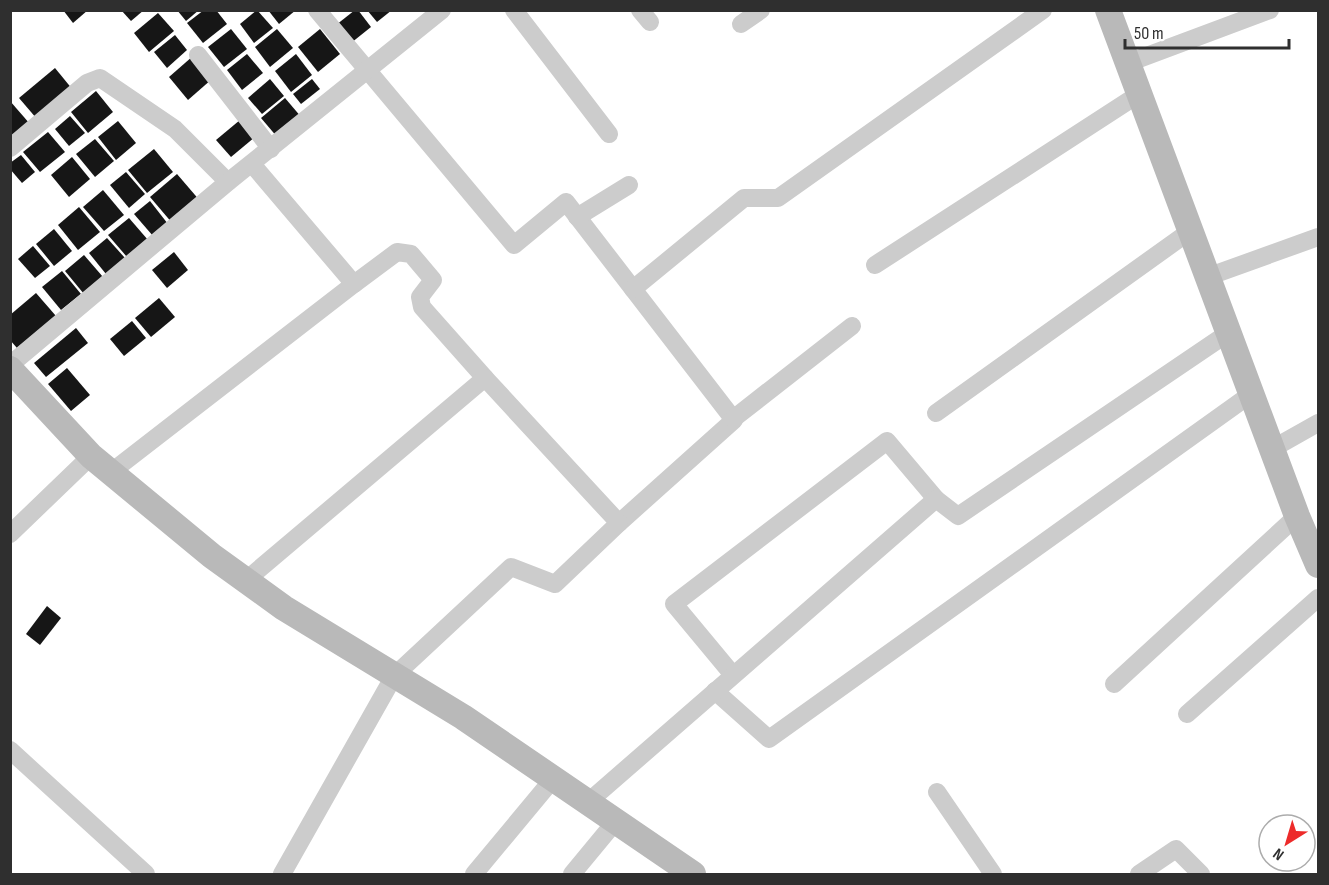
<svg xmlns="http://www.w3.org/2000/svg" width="1329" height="885" font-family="'Sofia Sans Condensed',sans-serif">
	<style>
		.building { fill: #161616 }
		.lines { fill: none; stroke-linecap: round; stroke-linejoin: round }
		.street { stroke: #ccc; stroke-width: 18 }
		.secondary { stroke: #b9b9b9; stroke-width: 26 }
	</style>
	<rect width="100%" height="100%" fill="#fff"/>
	<g class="building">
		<polygon points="63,10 88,10 73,23"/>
		<polygon points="121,10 144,10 131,21"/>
		<polygon points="177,10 199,10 186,21"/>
		<polygon points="204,10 216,10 227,24 203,43 187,23"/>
		<polygon points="257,10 273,28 254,43 240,24"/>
		<polygon points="268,10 296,10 279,24"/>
		<polygon points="355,10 358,10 371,27 351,43 336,25"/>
		<polygon points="367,10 392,10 377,22"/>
		<polygon points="158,13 174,31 149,52 134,33"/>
		<polygon points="231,29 247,49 224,67 208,47"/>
		<polygon points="277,29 293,48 270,67 255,47"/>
		<polygon points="320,29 340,54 318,72 298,47"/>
		<polygon points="175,35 187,50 167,68 154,52"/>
		<polygon points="247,54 263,73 242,90 227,70"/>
		<polygon points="296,54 312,75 291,92 275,71"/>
		<polygon points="193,56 212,79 188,100 169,77"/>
		<polygon points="55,68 73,90 37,119 19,98"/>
		<polygon points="270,79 284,96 262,114 248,98"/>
		<polygon points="312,79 320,89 301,104 293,94"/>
		<polygon points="96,91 113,112 88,133 71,112"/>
		<polygon points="285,98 302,118 278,138 261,118"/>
		<polygon points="10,101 30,124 10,141"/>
		<polygon points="70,116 85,133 69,146 55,129"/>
		<polygon points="240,120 255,137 231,157 216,140"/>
		<polygon points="118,121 136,143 116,160 98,137"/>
		<polygon points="48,132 65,152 40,172 23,152"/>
		<polygon points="95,139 114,161 95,177 76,154"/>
		<polygon points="154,149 173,172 147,193 128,170"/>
		<polygon points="21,155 35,172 22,183 10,169 10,163"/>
		<polygon points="72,157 90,179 69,197 51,175"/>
		<polygon points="126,172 145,194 129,208 110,185"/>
		<polygon points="177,174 201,202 173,224 150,197"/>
		<polygon points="103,190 124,215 104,231 83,207"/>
		<polygon points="150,201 168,224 153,236 134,214"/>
		<polygon points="79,207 100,232 78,250 58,225"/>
		<polygon points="129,218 148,240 127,257 108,235"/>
		<polygon points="54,229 72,251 54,266 36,244"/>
		<polygon points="107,238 125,258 106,274 89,253"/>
		<polygon points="33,246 50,266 35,278 18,259"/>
		<polygon points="174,252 188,270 167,288 152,270"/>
		<polygon points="84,255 103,277 84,294 65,271"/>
		<polygon points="62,271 81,294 61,310 42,287"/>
		<polygon points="36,293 56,316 17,348 10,340 10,315"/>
		<polygon points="159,298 175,317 151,337 135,318"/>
		<polygon points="132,321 146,338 124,356 110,339"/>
		<polygon points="76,328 88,343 46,377 34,363"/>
		<polygon points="67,368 90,395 71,411 48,384"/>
		<polygon points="47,606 61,618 40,645 26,634"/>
	</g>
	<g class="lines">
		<g class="street">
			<polyline points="317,10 514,245 566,202 734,420 619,523"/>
			<polyline points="514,10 609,134"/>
			<polyline points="640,10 650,22"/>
			<polyline points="741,24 761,10"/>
			<polyline points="198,55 271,149"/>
			<polyline points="1128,63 1270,10"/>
			<polyline points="10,148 87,83 100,78 175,129 228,182"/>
			<polyline points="577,217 629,185"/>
			<polyline points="875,265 1139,94"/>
			<polyline points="1207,277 1318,237"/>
			<polyline points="354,284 397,252 411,254 433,280 420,297 422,307 485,378"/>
			<polyline points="633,289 744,198 778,198 1043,10"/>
			<polyline points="10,365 228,182 442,10"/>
			<polyline points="936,413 1190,231"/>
			<polyline points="733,419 852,326"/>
			<polyline points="1272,449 1318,423"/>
			<polyline points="110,473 354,284 252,164"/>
			<polyline points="10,534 91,456"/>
			<polyline points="245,581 485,378 619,523 555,584 511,567 394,676 282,874"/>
			<polyline points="733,675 674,604 887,441 936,499"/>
			<polyline points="1114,684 1297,516"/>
			<polyline points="715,691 769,739 1251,394"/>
			<polyline points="1187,714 1318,598"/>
			<polyline points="10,750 146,874"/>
			<polyline points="937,792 993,874"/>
			<polyline points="587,803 936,499 958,516 1228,333"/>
			<polyline points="474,874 553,779"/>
			<polyline points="572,874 615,822"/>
			<polyline points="1139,874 1176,849 1201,874"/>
		</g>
		<g class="secondary">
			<polyline points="1108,10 1297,516 1318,565"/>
			<polyline points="10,369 91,456 212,556 284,608 463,717 693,874"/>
		</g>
	</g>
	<rect width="1329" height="885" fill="none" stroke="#2f2f2f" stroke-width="24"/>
	<g transform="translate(1287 843) rotate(217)"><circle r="28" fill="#ffffff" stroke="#acacac" stroke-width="1.5"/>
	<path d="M0-4.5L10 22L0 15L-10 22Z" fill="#ed2b2a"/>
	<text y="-9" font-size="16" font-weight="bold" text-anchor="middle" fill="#2f2f2f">N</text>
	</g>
	<path d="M1125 39v9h164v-9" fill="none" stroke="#2f2f2f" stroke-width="3"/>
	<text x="1134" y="39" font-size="18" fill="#2f2f2f" stroke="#ffffff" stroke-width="4.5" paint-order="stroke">50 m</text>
</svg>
